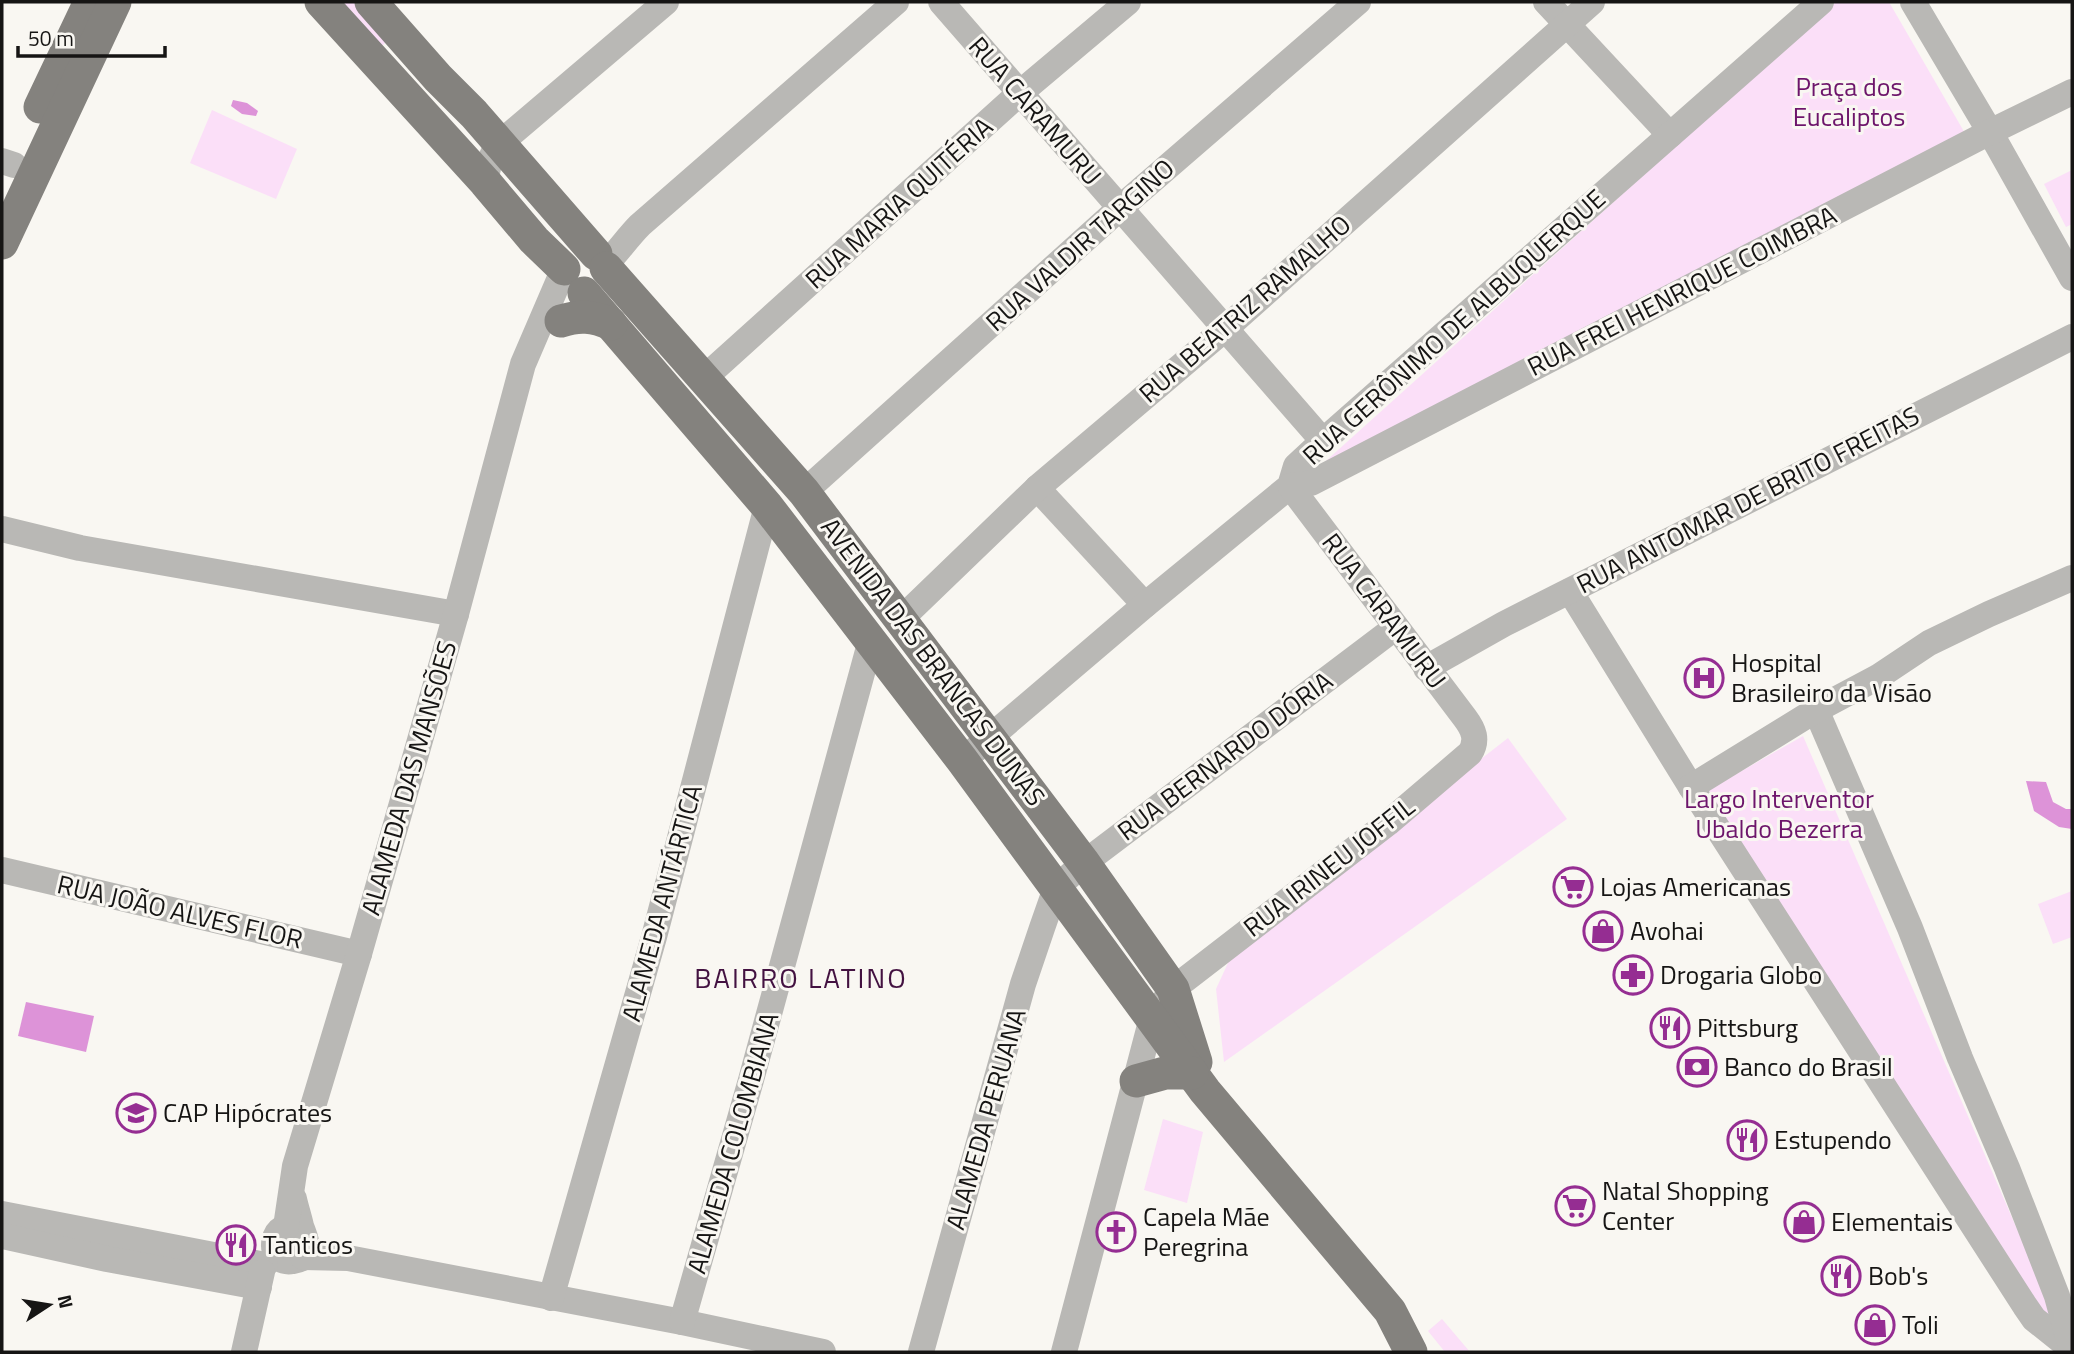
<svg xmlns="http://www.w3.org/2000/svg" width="2074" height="1354" font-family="'Titillium Web',sans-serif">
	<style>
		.green { fill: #fbdff8 }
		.water { fill: #dd93d8 }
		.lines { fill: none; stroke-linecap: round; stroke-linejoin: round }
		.minor { stroke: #b9b8b5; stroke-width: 26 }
		.major { stroke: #84827e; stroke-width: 33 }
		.labels { text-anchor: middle; stroke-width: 6; stroke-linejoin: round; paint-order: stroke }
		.park-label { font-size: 26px; fill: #6d156b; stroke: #f9f7f2 }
		.street-label { font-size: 26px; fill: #161514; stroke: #f9f7f2 }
		.poi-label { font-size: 26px; fill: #161514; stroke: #f9f7f2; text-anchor: start }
		.neighbourhood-label { font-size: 28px; letter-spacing: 2px; fill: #431241; stroke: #f9f7f2 }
	</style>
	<rect width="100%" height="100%" fill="#f9f7f2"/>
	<g class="green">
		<polygon points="341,2 362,2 392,36 382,46"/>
		<polygon points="1836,2 1889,2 1966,135 1308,477"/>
		<polygon points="212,110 297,149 276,199 190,163"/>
		<polygon points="2072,170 2072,224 2066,227 2044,184"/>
		<polygon points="1803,736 2050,1305 2056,1329 2040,1317 1703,793"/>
		<polygon points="1508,738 1567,819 1224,1062 1216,989 1233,952"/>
		<polygon points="2072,891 2072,937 2053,944 2038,904"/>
		<polygon points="1163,1119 1203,1132 1187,1203 1144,1190"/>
		<polygon points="1442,1319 1470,1352 1445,1352 1428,1331"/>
	</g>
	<g class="water">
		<polygon points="233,100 247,103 258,111 256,116 242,114 231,106"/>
		<polygon points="2026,781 2046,782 2053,802 2066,809 2072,809 2072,829 2059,827 2034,811"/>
		<polygon points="26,1002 94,1016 86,1052 18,1036"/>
	</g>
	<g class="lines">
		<g class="minor">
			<polyline points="941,2 1323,441"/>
			<polyline points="1546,2 1670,135"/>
			<polyline points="1913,2 1990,132 2072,278"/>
			<polyline points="2,161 14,165"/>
			<path d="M485 182C488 167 490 156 499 144L666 2"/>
			<path d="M605 265C618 252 627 238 640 225L896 2"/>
			<polyline points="703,379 1020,93 1128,2"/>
			<polyline points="1037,488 1145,605"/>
			<polyline points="804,492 1120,208 1358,2"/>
			<polyline points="2,529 80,548 456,614"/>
			<polyline points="1570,591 1691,787 2025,1306 2034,1319 2069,1347"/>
			<polyline points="901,619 1037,488 1226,328 1592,2"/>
			<polyline points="1426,668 1504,624 2072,337"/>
			<polyline points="1816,710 1910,928 1960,1058 2007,1168 2057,1296 2072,1351"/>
			<polyline points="975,750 1145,605 1290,486 1296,466 1323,441 1821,2"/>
			<polyline points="1691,787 1816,710 1878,677 1929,643 1989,614 2072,578"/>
			<polyline points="2,870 359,954"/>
			<path d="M294 1199C296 1208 299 1217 301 1226 305 1238 316 1258 293 1261 263 1266 271 1213 300 1230"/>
			<polyline points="2,1214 265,1265"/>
			<polyline points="286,1227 295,1166 359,954 456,614 523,364 563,271"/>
			<polyline points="2,1236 107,1259 259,1287"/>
			<polyline points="303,1257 348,1258 682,1322 823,1352"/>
			<polyline points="551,1298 654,937 767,506"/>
			<polyline points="682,1322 751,1080 871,640"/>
			<polyline points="244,1352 262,1272"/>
			<polyline points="921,1352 1023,984 1042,928 1056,888 1084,863 1396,627"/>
			<path d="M1064 1352 1152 1018 1173 989 1388 823 1470 753C1478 740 1474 730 1465 718L1290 486 1311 483 1990 132 2072 92"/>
		</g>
		<g class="major">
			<polyline points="321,2 485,182 534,240 564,269"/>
			<polyline points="371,2 438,78 474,114 596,254"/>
			<polyline points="40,107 90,2"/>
			<polyline points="2,243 115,2"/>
			<polyline points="606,268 804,492 1084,863 1173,989 1196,1062"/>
			<polyline points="584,293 767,506 962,760 1205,1091 1390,1311 1411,1352"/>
			<path d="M561 321C579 315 593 316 611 324"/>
			<polyline points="1136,1081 1165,1073 1192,1073"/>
		</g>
	</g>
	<defs>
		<g id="hospital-ring" transform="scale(2.0125)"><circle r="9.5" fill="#f9f7f2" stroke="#952d92" stroke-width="1.5"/><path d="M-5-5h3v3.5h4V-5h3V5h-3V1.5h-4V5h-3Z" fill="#952d92"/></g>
		<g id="supermarket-ring" transform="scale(2.0125)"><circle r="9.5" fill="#f9f7f2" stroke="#952d92" stroke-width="1.5"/><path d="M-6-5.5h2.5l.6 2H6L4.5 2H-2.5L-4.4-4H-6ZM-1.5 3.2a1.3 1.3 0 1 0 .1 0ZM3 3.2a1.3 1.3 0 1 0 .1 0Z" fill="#952d92"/></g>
		<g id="shop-ring" transform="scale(2.0125)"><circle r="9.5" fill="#f9f7f2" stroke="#952d92" stroke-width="1.5"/><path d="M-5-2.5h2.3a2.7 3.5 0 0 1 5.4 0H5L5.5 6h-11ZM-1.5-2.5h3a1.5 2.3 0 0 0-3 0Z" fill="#952d92"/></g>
		<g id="pharmacy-ring" transform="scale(2.0125)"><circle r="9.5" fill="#f9f7f2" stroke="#952d92" stroke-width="1.5"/><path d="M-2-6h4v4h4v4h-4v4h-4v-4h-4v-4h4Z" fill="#952d92"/></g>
		<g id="restaurant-ring" transform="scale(2.0125)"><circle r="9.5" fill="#f9f7f2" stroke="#952d92" stroke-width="1.5"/><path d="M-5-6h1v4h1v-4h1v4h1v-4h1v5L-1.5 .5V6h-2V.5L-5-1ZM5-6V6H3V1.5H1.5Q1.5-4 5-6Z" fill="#952d92"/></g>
		<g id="bank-ring" transform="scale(2.0125)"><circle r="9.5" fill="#f9f7f2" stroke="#952d92" stroke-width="1.5"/><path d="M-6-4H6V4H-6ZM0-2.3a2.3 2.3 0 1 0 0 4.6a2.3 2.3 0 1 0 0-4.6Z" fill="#952d92"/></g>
		<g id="school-ring" transform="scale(2.0125)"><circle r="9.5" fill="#f9f7f2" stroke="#952d92" stroke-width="1.5"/><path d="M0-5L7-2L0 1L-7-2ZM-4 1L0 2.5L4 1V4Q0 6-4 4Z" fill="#952d92"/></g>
		<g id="church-ring" transform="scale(2.0125)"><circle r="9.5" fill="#f9f7f2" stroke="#952d92" stroke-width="1.5"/><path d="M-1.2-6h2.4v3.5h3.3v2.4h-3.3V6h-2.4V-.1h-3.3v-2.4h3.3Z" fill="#952d92"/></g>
	</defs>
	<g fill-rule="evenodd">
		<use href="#hospital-ring" x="1704" y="678"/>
		<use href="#supermarket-ring" x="1573" y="887"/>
		<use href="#shop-ring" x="1603" y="931"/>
		<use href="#pharmacy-ring" x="1633" y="975"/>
		<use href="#restaurant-ring" x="1670" y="1028"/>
		<use href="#bank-ring" x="1697" y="1067"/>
		<use href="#school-ring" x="136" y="1113"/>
		<use href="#restaurant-ring" x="1747" y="1140"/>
		<use href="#supermarket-ring" x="1575" y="1206"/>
		<use href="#shop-ring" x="1804" y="1222"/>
		<use href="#church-ring" x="1116" y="1232"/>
		<use href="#restaurant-ring" x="236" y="1245"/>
		<use href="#restaurant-ring" x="1841" y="1276"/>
		<use href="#shop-ring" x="1875" y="1325"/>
	</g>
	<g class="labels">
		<g class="park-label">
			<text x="1849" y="96">Praça dos<tspan x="1849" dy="30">Eucaliptos</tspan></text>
			<text x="1779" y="808">Largo Interventor<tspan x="1779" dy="30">Ubaldo Bezerra</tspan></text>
		</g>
		<g class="street-label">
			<text transform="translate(1035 111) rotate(49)" y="9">RUA CARAMURU</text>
			<text transform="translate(899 203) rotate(-42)" y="9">RUA MARIA QUITÉRIA</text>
			<text transform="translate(1080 245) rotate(-42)" y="9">RUA VALDIR TARGINO</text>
			<text transform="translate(1682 291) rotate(-27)" y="9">RUA FREI HENRIQUE COIMBRA</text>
			<text transform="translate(1245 309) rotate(-41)" y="9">RUA BEATRIZ RAMALHO</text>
			<text transform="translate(1454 327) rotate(-42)" y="9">RUA GERÔNIMO DE ALBUQUERQUE</text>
			<text transform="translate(1748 500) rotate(-27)" y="9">RUA ANTOMAR DE BRITO FREITAS</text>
			<text transform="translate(1384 611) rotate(53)" y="9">RUA CARAMURU</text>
			<text transform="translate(933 662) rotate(53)" y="9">AVENIDA DAS BRANCAS DUNAS</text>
			<text transform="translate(1225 756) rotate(-37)" y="9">RUA BERNARDO DÓRIA</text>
			<text transform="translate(409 778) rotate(-74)" y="9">ALAMEDA DAS MANSÕES</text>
			<text transform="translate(1329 867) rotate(-38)" y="9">RUA IRINEU JOFFIL</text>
			<text transform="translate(662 903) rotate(-75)" y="9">ALAMEDA ANTÁRTICA</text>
			<text transform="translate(180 912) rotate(13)" y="9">RUA JOÃO ALVES FLOR</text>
			<text transform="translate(986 1119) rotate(-74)" y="9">ALAMEDA PERUANA</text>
			<text transform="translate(733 1143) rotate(-74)" y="9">ALAMEDA COLOMBIANA</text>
		</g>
		<g class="poi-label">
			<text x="1731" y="672">Hospital<tspan x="1731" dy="30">Brasileiro da Visão</tspan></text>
			<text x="1600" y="896">Lojas Americanas</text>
			<text x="1630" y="940">Avohai</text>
			<text x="1660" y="984">Drogaria Globo</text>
			<text x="1697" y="1037">Pittsburg</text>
			<text x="1724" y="1076">Banco do Brasil</text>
			<text x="163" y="1122">CAP Hipócrates</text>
			<text x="1774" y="1149">Estupendo</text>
			<text x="1602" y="1200">Natal Shopping<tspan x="1602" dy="30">Center</tspan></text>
			<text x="1143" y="1226">Capela Mãe<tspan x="1143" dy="30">Peregrina</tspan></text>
			<text x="1831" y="1231">Elementais</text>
			<text x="263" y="1254">Tanticos</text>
			<text x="1868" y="1285">Bob's</text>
			<text x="1902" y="1334">Toli</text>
		</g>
		<g class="neighbourhood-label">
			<text x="801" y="988">BAIRRO LATINO</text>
		</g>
	</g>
	<rect width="2074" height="1354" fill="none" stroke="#161514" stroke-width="7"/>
	<g transform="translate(49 1305) rotate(78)" stroke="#f9f7f2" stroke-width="5" paint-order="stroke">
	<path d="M0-5L12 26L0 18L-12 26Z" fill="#161514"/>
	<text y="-10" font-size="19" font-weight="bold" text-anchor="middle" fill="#161514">N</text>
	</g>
	<path d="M18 46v10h147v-10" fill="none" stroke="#161514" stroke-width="3.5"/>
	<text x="28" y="46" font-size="21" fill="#161514" stroke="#f9f7f2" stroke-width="5" paint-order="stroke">50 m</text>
</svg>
